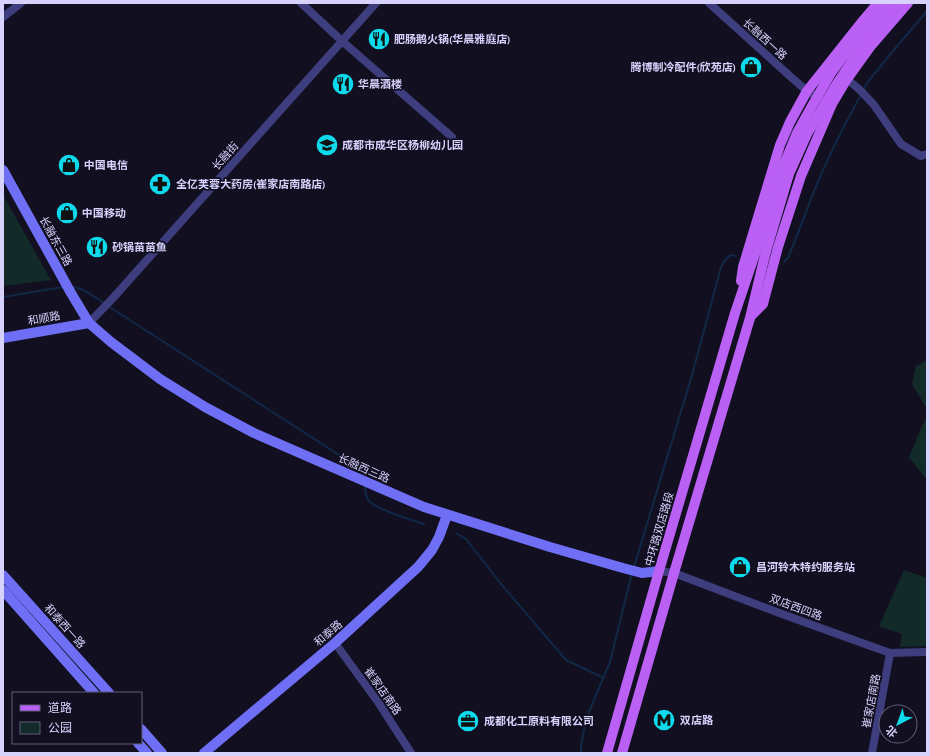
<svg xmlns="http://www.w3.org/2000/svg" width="930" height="756" font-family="'Alegreya Sans','Noto Sans SC',sans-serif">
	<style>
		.green { fill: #122b29 }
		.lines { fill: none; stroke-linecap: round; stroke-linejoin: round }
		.stream { stroke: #112847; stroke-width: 2 }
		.street { stroke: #3e3d7d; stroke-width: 8 }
		.secondary { stroke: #6f6ff6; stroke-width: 10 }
		.primary { stroke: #ba60f5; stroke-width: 10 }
		.primary-bridge { stroke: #ba60f5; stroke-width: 10 }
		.labels { text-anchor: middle; stroke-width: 3.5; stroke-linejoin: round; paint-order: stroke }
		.poi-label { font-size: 11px; font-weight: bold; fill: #d6d2fc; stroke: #120f21; text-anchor: start }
		.street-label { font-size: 11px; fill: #d6d2fc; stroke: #120f21 }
	</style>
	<rect width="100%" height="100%" fill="#120f21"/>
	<g class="green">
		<polygon points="3,195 51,280 3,286"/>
		<polygon points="927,360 927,409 912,384 916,366"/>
		<polygon points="927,415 927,480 909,457"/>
		<polygon points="904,570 927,578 927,646 900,647 902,634 879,626"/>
	</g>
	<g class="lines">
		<g class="stream">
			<polyline points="863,91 867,83 888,57 927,11"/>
			<path d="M784 262 788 258C797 236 806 212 815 189 828 157 844 125 861 95"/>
			<path d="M71 287C81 286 96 298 104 303"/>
			<polyline points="3,297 63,287"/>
			<polyline points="108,306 347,460 358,467 364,475"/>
			<path d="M365 486C365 491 366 497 369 501 378 510 411 520 424 524"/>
			<polyline points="456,533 466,539 501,584 566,660 604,678"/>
			<polyline points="634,567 692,375 721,267 726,259 731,255 736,256"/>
			<polyline points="581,753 581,746 586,719 610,662 632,573"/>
		</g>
		<g class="street">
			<polyline points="301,3 342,41 452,137"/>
			<polyline points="709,3 792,78 807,91 822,99"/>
			<polyline points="3,17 21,3"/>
			<polyline points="847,79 860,90 874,105 901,144 921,156 927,154"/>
			<polyline points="89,323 113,298 376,3"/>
			<polyline points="659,571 674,573 782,614 890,653 927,652"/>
			<polyline points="335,643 378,702 411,753"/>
			<polyline points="872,753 890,653"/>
		</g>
		<g class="secondary">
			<polyline points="3,170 71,293 89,323 111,342 160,379 205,407 254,433 424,507 550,547 623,568 642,573 659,571"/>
			<polyline points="3,338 89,323"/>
			<polyline points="3,575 109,693"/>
			<polyline points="3,590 94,693"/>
			<polyline points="141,729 162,753"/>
			<polyline points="138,743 147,753"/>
			<polyline points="204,753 335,643 418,567 432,550 439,537 447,515"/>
		</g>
		<g class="primary">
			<polyline points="741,281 743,267 759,214 780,145 790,122 807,91 861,23 878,3"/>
			<polyline points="751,316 763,304 778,247 801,176 832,104 847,79 870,47 908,3"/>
			<polyline points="607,753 659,571 735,313 757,248"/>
			<polyline points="622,753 674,573 750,318 766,251"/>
		</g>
		<g class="primary-bridge">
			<polyline points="757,248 781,172 797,133 812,106 831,73 858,37 887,3"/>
			<polyline points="766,251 789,174 807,134 836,85 865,42 899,3"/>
		</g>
	</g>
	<defs>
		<g id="restaurant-disc" transform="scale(1.15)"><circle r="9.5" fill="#0edaec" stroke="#120f21"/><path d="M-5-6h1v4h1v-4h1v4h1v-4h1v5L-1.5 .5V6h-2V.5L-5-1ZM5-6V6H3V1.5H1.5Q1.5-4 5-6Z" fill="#111"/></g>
		<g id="shop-disc" transform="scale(1.15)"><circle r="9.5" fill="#0edaec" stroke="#120f21"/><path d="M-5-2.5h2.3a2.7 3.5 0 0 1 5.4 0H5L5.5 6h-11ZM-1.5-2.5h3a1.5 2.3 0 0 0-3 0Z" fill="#111"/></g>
		<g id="school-disc" transform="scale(1.15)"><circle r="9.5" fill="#0edaec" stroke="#120f21"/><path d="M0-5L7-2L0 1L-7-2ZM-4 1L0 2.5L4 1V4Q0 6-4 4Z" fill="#111"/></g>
		<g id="pharmacy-disc" transform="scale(1.15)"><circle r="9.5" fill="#0edaec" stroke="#120f21"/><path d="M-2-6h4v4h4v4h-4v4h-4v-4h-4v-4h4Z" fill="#111"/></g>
		<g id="metro-disc" transform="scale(1.15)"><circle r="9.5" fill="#0edaec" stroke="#120f21"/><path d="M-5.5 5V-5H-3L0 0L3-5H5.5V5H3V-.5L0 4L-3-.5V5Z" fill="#111"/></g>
		<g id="office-disc" transform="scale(1.15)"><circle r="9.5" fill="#0edaec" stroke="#120f21"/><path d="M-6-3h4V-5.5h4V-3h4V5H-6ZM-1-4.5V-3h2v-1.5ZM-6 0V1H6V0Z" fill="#111"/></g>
	</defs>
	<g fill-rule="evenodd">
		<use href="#restaurant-disc" x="379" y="39"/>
		<use href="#shop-disc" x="751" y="67"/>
		<use href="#restaurant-disc" x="343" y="84"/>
		<use href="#school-disc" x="327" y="145"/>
		<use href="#shop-disc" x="69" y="165"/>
		<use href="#pharmacy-disc" x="160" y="184"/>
		<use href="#shop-disc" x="67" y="213"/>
		<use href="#restaurant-disc" x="97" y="247"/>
		<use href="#shop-disc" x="740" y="567"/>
		<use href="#metro-disc" x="664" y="720"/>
		<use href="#office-disc" x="468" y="721"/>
	</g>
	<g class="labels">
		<g class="poi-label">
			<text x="394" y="43">肥肠鹅火锅(华晨雅庭店)</text>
			<text x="736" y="71" text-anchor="end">腾博制冷配件(欣苑店)</text>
			<text x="358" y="88">华晨酒楼</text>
			<text x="342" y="149">成都市成华区杨柳幼儿园</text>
			<text x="84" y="169">中国电信</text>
			<text x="176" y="188">全亿芙蓉大药房(崔家店南路店)</text>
			<text x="82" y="217">中国移动</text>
			<text x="112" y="251">砂锅苗苗鱼</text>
			<text x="756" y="571">昌河铃木特约服务站</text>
			<text x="680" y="724">双店路</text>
			<text x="484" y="725">成都化工原料有限公司</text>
		</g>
		<g class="street-label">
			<text transform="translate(765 39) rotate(42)" y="4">长融西一路</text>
			<text transform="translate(225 156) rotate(-48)" y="4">长融街</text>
			<text transform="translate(56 241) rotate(61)" y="4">长融东三路</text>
			<text transform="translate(44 318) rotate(-10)" y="4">和顺路</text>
			<text transform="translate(364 468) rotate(24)" y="4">长融西三路</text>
			<text transform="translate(659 529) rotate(-74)" y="4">中环路双店路段</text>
			<text transform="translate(796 607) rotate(20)" y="4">双店西四路</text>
			<text transform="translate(65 626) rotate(48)" y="4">和泰西一路</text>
			<text transform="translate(328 633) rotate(-41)" y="4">和泰路</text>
			<text transform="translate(383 691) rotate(55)" y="4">崔家店南路</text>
			<text transform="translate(871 701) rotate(-79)" y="4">崔家店南路</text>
		</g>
	</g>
	<rect width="930" height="756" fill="none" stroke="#d6d2fc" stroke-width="8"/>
	<rect x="12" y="692" width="130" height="52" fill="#120f21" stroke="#605d79"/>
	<rect x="20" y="705" width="20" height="6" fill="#ba60f5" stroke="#605d79"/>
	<text x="48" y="712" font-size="12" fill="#d6d2fc">道路</text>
	<rect x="20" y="722" width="20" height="12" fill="#122b29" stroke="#605d79"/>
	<text x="48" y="732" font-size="12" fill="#d6d2fc">公园</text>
	<g transform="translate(898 724) rotate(221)"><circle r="19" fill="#120f21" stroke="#605d79"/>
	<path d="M0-3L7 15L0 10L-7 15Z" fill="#0edaec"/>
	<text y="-6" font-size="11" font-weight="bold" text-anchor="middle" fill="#d6d2fc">北</text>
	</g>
</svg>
